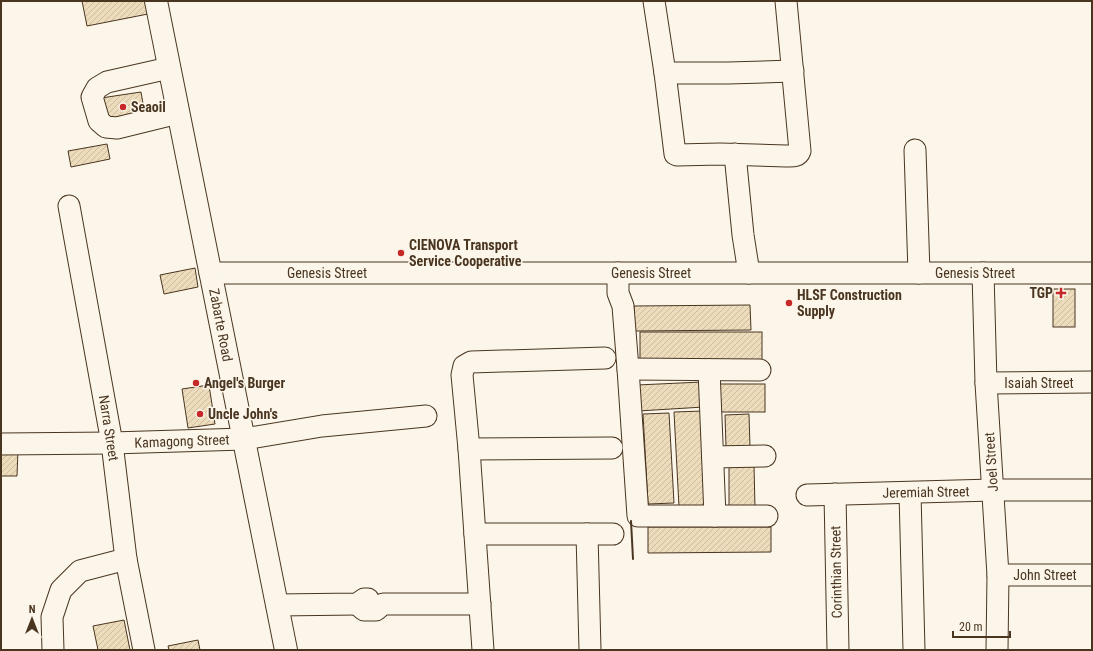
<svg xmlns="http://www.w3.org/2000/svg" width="1093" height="651" font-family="'Roboto Condensed',sans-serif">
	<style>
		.building { fill: url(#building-hatch); stroke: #4a3520 }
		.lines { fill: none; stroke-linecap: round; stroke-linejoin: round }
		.minor-casing { stroke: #4a3520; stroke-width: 23 }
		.major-casing { stroke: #4a3520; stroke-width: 24 }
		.minor { stroke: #fbf6e9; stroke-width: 21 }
		.major { stroke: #fbf6e9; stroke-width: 22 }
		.wall { stroke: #4a3520; stroke-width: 2 }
		.poi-dot { fill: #c62828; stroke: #fbf6e9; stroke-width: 1.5 }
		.labels { text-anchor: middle; stroke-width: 3; stroke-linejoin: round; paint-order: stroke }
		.poi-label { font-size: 14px; font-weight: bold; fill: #4a3520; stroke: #fbf6e9; text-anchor: start }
		.street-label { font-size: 14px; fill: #4a3520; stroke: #fbf6e9 }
	</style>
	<defs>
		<pattern id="building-hatch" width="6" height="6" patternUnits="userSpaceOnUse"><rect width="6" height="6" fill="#ecdcbc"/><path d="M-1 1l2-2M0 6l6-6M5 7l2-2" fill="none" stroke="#ccbda1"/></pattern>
	</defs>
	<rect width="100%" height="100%" fill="#fbf6e9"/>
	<g class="building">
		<polygon points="82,1 145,1 148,14 87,26"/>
		<polygon points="141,92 145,115 105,121 101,98"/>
		<polygon points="107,144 110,159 71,167 68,151"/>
		<polygon points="195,268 198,287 164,294 160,275"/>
		<rect x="1053" y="289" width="22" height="38"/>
		<polygon points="750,305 751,330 634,331 634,306"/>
		<rect x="640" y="332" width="122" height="29"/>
		<polygon points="702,382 704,407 638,411 637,385"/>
		<rect x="718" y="384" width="47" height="28"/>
		<polygon points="209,385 215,424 188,428 182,389"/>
		<polygon points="703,411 708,505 679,507 674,412"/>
		<polygon points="669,413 674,503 648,504 643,414"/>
		<polygon points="749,414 750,447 726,447 725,415"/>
		<polygon points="1,448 18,449 17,476 1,476"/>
		<polygon points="729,465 754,465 755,508 729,508"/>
		<polygon points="648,527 771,527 771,552 648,553"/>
		<polygon points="124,620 130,650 98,650 93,626"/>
		<polygon points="198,640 200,650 169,650 168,646"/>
	</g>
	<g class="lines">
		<g class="minor-casing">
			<g id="minor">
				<path d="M654 1 665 73 675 154 677 155 720 154 786 156C792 156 798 157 800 151L786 1"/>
				<polyline points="169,68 107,82 97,88 92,97 99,121 106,127 117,128 178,113"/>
				<polyline points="665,73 728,73 793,71"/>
				<polyline points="915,150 919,273"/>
				<polyline points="735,154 743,235 749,273"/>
				<polyline points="69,206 112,443 126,559 144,650"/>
				<polyline points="210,273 1092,273"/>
				<polyline points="618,273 618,293 623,306 628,369 638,516 767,516"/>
				<polyline points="983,273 986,383 998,575 997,650"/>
				<polyline points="628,369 760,370"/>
				<polyline points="709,370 715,516"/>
				<polyline points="986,383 1092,382"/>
				<polyline points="1,444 112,443 244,439 322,426 426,416"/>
				<polyline points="469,449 612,448"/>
				<polyline points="713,457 765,456"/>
				<polyline points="910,493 914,650"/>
				<polyline points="835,494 838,650"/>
				<polyline points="807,495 993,490 1092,490"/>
				<polyline points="475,534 613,534"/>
				<polyline points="587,534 590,650"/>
				<polyline points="998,575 1092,575"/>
				<polyline points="357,604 364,610 376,610 383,604 480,604"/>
				<polyline points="277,605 357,604 364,599 368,599"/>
				<polyline points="53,650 52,617 61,590 80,571 126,559"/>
				<polyline points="483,650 469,449 462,375 464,366 471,362 605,358"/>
			</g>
		</g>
		<g class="major-casing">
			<polyline id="major" points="156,1 286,650"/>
		</g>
		<use href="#minor" class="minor"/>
		<use href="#major" class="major"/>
		<polyline class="wall" points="631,521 633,559"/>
	</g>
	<g class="poi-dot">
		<circle cx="123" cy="107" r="4"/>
		<circle cx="401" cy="253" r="4"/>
		<path d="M1059 287h4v4h4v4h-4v4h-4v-4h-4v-4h4z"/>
		<circle cx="789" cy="303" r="4"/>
		<circle cx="196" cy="383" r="4"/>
		<circle cx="200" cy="414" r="4"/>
	</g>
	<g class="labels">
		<g class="poi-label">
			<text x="131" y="112">Seaoil</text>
			<text x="409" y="250">CIENOVA Transport<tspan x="409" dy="16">Service Cooperative</tspan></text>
			<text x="1053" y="298" text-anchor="end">TGP</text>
			<text x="797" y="300">HLSF Construction<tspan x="797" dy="16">Supply</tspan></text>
			<text x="204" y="388">Angel's Burger</text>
			<text x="208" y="419">Uncle John's</text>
		</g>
		<g class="street-label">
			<text x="327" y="278">Genesis Street</text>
			<text x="651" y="278">Genesis Street</text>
			<text x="975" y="278">Genesis Street</text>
			<text transform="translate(221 325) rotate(79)" y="5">Zabarte Road</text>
			<text x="1039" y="388">Isaiah Street</text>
			<text transform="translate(109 428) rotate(81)" y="5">Narra Street</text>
			<text transform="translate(182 441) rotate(-2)" y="5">Kamagong Street</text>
			<text transform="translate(991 462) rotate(-94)" y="5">Joel Street</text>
			<text transform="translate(926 492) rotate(-1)" y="5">Jeremiah Street</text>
			<text transform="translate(836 572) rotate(-91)" y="5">Corinthian Street</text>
			<text x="1045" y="580">John Street</text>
		</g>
	</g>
	<rect width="1093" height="651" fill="none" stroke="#4a3520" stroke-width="4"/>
	<g transform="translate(32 619)" stroke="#fbf6e9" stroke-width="3" paint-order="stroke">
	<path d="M0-3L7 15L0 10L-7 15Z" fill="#4a3520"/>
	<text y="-6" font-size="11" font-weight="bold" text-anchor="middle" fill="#4a3520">N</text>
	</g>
	<path d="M953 631v6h57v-6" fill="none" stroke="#4a3520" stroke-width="2"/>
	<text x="959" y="631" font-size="12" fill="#4a3520" stroke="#fbf6e9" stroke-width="3" paint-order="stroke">20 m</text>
</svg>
